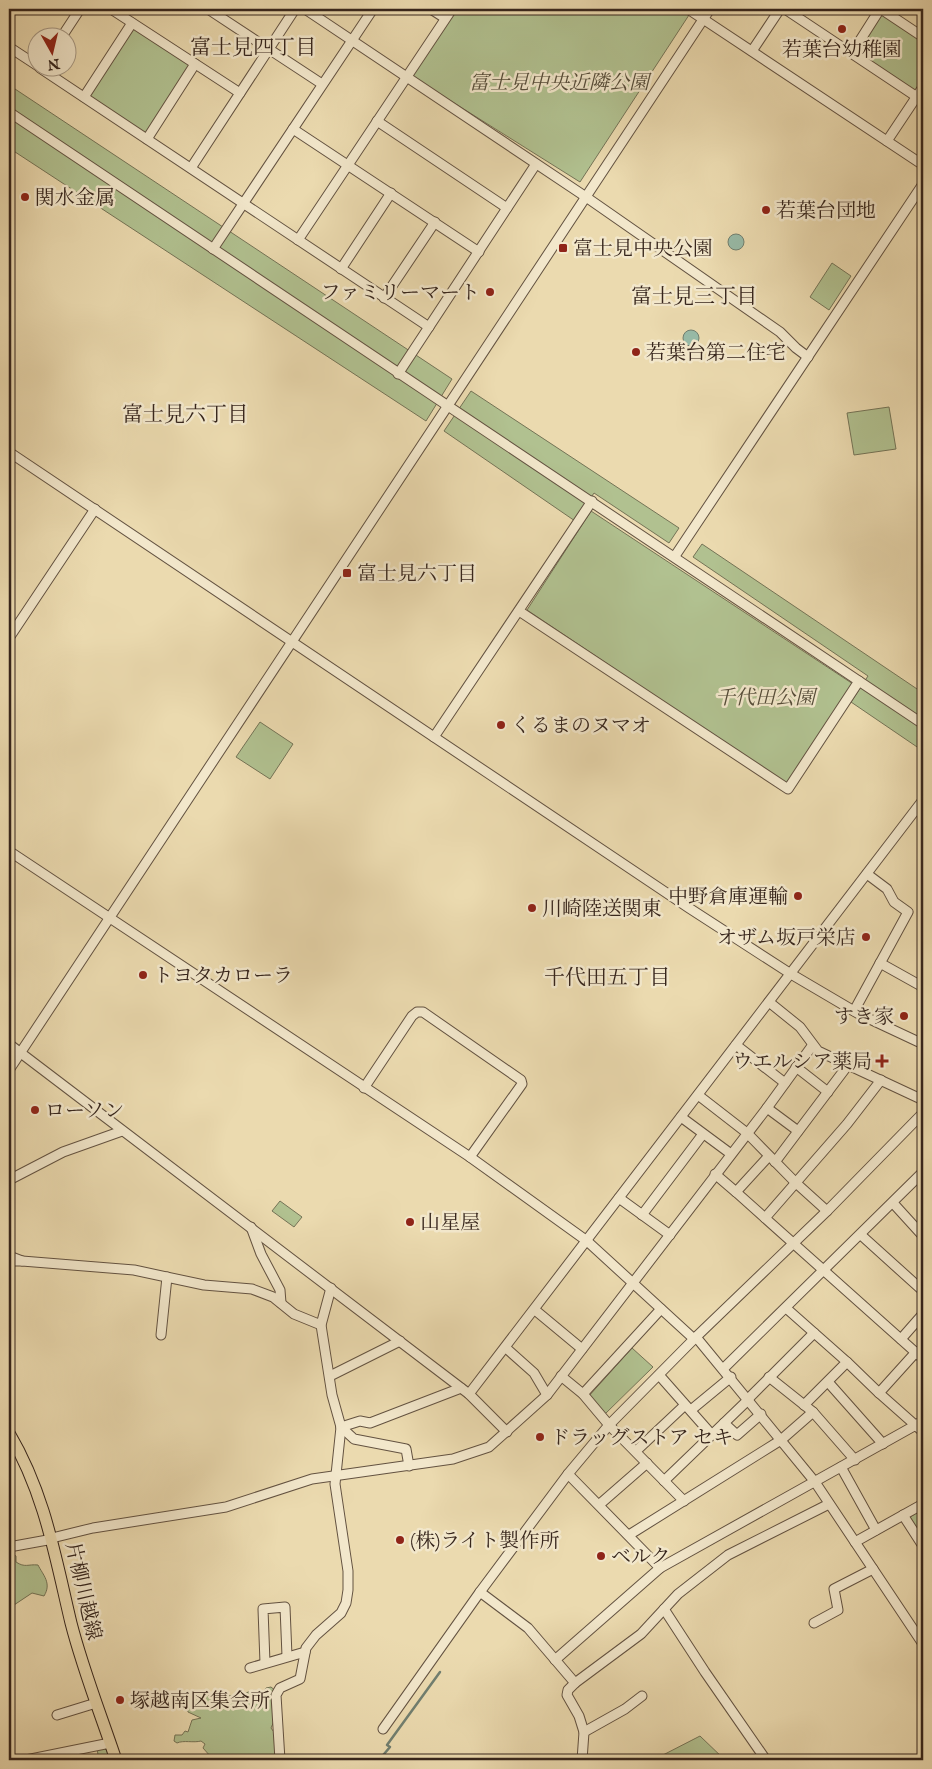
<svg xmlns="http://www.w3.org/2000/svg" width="932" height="1769" font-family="'IM FELL English','Noto Serif JP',serif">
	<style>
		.green { fill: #b1c190; stroke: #747356 }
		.water { fill: #98bba8; stroke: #717f70 }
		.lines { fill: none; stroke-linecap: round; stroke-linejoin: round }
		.stream { stroke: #717f70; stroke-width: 2.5 }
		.minor-casing { stroke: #635241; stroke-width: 11 }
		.major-casing { stroke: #36251c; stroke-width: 13 }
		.minor { stroke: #f2e7cb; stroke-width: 9 }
		.major { stroke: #ebdaaf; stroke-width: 11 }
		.poi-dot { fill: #8f2418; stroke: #f2e7cb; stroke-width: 2 }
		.labels { text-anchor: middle; stroke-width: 5; stroke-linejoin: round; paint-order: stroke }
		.poi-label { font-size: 20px; fill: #36251c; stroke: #f2e7cb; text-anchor: start }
		.park-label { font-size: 20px; font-style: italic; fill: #554c39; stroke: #f2e7cb }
		.street-label { font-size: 20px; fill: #36251c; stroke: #f2e7cb }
		.neighbourhood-label { font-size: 21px; fill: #36251c; stroke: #f2e7cb }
	</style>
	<rect width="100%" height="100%" fill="#ebdaaf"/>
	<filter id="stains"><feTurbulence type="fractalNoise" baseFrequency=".004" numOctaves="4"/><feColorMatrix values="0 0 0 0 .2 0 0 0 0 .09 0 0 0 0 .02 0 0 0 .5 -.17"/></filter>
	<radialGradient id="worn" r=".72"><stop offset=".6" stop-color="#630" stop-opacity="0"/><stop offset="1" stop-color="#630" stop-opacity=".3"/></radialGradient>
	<g class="green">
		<polygon points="456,9 681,9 689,15 580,182 411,76"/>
		<polygon points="881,9 923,37 923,87 917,97 852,53"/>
		<polygon points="132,23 195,64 147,139 84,97"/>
		<polygon points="9,85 452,379 426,421 9,148"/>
		<polygon points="832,263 851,276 829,310 810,297"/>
		<polygon points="471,391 679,528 669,543 594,493 575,521 444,431"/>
		<polygon points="889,407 896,449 854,455 847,413"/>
		<polygon points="591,511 853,684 788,785 527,610"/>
		<polygon points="702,544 923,693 923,751 851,702 868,676 693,557"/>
		<polygon points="260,722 293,744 270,779 236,757"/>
		<polygon points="280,1201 302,1217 294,1227 272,1211"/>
		<polygon points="632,1348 653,1367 605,1414 588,1397"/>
		<polygon points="923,1508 923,1539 909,1518"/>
		<path d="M9 1552 16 1556V1562C25 1568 28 1564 38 1565 43 1575 52 1583 44 1596L32 1593 14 1605 9 1604Z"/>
		<path d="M271 1687 276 1691 272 1705 274 1721 271 1728 276 1735 278 1760H209L211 1757 203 1748 205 1744 201 1741C194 1743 183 1740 177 1743L174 1741 175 1735H182L185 1731 188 1732 192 1720 201 1718 188 1712 187 1705C194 1690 228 1698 241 1695 250 1692 252 1688 263 1692L266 1688Z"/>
		<polygon points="700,1736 725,1760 666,1760 663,1755"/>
		<polygon points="103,1748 108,1750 109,1760 99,1760 97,1749"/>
	</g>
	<g class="water">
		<circle cx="736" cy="242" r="8"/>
		<circle cx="691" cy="338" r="8"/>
	</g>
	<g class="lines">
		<polyline class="stream" points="379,1760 390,1747 387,1745 440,1672"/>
		<g class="minor-casing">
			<g id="minor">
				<polyline points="111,9 240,93"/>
				<polyline points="208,9 322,84"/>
				<polyline points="305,9 586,197 780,332 796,348 808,357"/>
				<polyline points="431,9 445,18"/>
				<polyline points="688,9 923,165"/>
				<polyline points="785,9 917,97"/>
				<polyline points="881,9 923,37"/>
				<polyline points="61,38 80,9"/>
				<polyline points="9,47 38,66"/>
				<polyline points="752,51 780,9"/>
				<polyline points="852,53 880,9"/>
				<polyline points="40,68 429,327"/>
				<polyline points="84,97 132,23"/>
				<polyline points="9,112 923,724"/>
				<polyline points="377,121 507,208"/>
				<polyline points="293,129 479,252"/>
				<polyline points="147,139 195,64"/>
				<polyline points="887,141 923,87"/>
				<polyline points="191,168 295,9"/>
				<polyline points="298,240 452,9"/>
				<polyline points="213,249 373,9"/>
				<polyline points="341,269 391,193"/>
				<polyline points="384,298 435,222"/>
				<polyline points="398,374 536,164"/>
				<polyline points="9,452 689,908 791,974 859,1014 923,1044"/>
				<polyline points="675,556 923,184"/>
				<polyline points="519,611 788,789 859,681"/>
				<polyline points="9,638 95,509"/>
				<polyline points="434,737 592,501"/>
				<polyline points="9,851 470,1157 587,1241 694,1339"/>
				<polyline points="880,963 923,987"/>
				<polyline points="769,1002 800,1027 818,1051 923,1100"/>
				<polyline points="854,1011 908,912 894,902 887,889 867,874"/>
				<polyline points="9,1044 469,1394 507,1432"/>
				<polyline points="736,1045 785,1083"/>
				<polyline points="796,1067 828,1092"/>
				<polyline points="9,1070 710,9"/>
				<polyline points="881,1080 847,1124 765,1218 923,1359"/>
				<polyline points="364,1088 412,1016 417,1012 423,1012 521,1080 522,1084 470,1157"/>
				<polyline points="698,1095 747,1133 796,1183 827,1211"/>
				<polyline points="767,1108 812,1046"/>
				<polyline points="681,1117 731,1154"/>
				<polyline points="775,1162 848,1065"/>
				<polyline points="715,1174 736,1192 769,1156"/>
				<polyline points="9,1180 63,1152 122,1131"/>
				<polyline points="736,1192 765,1218"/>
				<polyline points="619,1198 670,1235"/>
				<polyline points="893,1203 923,1236"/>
				<polyline points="642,1215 703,1134"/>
				<polyline points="251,1227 261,1254 280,1290 281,1303"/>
				<polyline points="861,1235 923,1291"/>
				<polyline points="9,1256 22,1261 9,1261"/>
				<polyline points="22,1261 134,1270 204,1285 252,1289 273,1297 294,1314 321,1325"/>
				<polyline points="786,1308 847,1362 804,1405"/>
				<polyline points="535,1310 582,1349"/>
				<polyline points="161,1335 167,1277"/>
				<polyline points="696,1337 815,1482 923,1644"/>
				<polyline points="901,1339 923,1314"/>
				<polyline points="506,1348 534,1373 547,1395"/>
				<polyline points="916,1352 879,1393 923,1432"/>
				<polyline points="847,1362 879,1393"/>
				<polyline points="723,1369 923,1172"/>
				<polyline points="659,1375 712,1435"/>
				<polyline points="330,1376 400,1341"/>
				<polyline points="561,1376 583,1394 609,1425 684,1501"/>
				<polyline points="769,1377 813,1412 855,1460"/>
				<polyline points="828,1382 883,1444"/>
				<polyline points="469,1394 923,800"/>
				<polyline points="583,1394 661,1309"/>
				<polyline points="748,1399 814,1333"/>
				<polyline points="691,1410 731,1377"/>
				<polyline points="724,1423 737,1435 761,1414"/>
				<polyline points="341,1427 360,1421 370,1423 461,1388"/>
				<polyline points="341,1427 354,1439 406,1449 409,1466"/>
				<polyline points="636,1451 685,1405"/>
				<polyline points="841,1467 876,1530"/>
				<polyline points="568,1474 660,1568"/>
				<polyline points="664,1481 749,1399"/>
				<polyline points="600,1504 647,1463"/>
				<polyline points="903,1515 923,1546"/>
				<polyline points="629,1535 781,1440 813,1412"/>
				<polyline points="52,1538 93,1528 226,1507 312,1479 453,1459 489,1447 547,1395 767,1108 798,1131"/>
				<polyline points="855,1542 923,1504"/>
				<polyline points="9,1547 53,1539"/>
				<polyline points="480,1592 528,1628 575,1683 641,1634 678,1594 728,1555 829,1504"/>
				<polyline points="664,1609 705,1672 766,1760"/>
				<polyline points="814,1623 838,1610 834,1589 873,1569"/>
				<polyline points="555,1660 660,1568 923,1421"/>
				<polyline points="265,1663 263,1609 285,1607 287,1656"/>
				<polyline points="250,1668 305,1652"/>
				<polyline points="575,1683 568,1690 567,1695 579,1716 584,1732 582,1760"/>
				<polyline points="57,1715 96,1703"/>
				<polyline points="383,1729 480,1592 568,1474 609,1425 696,1337 827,1211 923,1113"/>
				<polyline points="584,1732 625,1709 642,1696"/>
				<polyline points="26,1760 110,1743"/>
				<polyline points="280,1760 276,1695 280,1688 300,1679 306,1648 316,1635 341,1613 346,1603 348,1590 348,1571 335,1484 341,1427 332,1395 321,1325 331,1288"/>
			</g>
		</g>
		<g class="major-casing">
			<path id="major" d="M9 1433C45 1494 55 1556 71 1623 83 1670 101 1715 116 1760"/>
		</g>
		<use href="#minor" class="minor"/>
		<use href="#major" class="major"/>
	</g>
	<g class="poi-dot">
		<circle cx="842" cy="29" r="5"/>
		<circle cx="25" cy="197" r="5"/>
		<circle cx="766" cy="210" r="5"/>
		<rect x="558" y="243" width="10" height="10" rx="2.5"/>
		<circle cx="490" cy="292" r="5"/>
		<circle cx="636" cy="352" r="5"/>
		<rect x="342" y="568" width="10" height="10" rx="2.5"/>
		<circle cx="501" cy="725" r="5"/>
		<circle cx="798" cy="896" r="5"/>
		<circle cx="532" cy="908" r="5"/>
		<circle cx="866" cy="937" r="5"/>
		<circle cx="143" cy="975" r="5"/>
		<circle cx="904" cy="1016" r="5"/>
		<path d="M879.5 1053.5h5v5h5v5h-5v5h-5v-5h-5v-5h5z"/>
		<circle cx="35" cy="1110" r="5"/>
		<circle cx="410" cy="1222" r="5"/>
		<circle cx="540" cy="1437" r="5"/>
		<circle cx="400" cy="1540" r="5"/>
		<circle cx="601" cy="1556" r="5"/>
		<circle cx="120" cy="1700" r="5"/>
	</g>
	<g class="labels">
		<g class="poi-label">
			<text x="842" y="56" text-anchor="middle">若葉台幼稚園</text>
			<text x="35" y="204">関水金属</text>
			<text x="776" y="217">若葉台団地</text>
			<text x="573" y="255">富士見中央公園</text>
			<text x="480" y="299" text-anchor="end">ファミリーマート</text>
			<text x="646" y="359">若葉台第二住宅</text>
			<text x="357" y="580">富士見六丁目</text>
			<text x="511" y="732">くるまのヌマオ</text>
			<text x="788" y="903" text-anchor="end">中野倉庫運輸</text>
			<text x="542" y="915">川崎陸送関東</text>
			<text x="856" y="944" text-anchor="end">オザム坂戸栄店</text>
			<text x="153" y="982">トヨタカローラ</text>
			<text x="894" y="1023" text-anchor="end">すき家</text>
			<text x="872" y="1068" text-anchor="end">ウエルシア薬局</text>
			<text x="45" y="1117">ローソン</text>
			<text x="420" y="1229">山星屋</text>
			<text x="550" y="1444">ドラッグストア セキ</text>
			<text x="410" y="1547">(株)ライト製作所</text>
			<text x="611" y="1563">ベルク</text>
			<text x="130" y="1707">塚越南区集会所</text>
		</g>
		<g class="park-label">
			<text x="559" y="89">富士見中央近隣公園</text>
			<text x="765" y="704">千代田公園</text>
		</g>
		<g class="street-label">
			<text transform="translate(84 1591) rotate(77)" y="7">片柳川越線</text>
		</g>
		<g class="neighbourhood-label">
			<text x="253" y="54">富士見四丁目</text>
			<text x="694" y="303">富士見三丁目</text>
			<text x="185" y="421">富士見六丁目</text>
			<text x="607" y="984">千代田五丁目</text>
		</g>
	</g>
	<rect width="932" height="1769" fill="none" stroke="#ebdaaf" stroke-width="30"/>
	<rect x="10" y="10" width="912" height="1749" fill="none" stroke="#36251c" stroke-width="2.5"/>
	<rect x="15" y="15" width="902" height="1739" fill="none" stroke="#36251c"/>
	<g transform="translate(52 52) rotate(172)"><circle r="24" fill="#f2e7cb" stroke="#a79985"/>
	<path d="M0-4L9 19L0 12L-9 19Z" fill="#8f2418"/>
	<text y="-8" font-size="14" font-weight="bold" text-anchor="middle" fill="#36251c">N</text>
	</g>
	<rect width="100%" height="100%" filter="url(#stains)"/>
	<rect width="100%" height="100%" fill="url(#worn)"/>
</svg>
